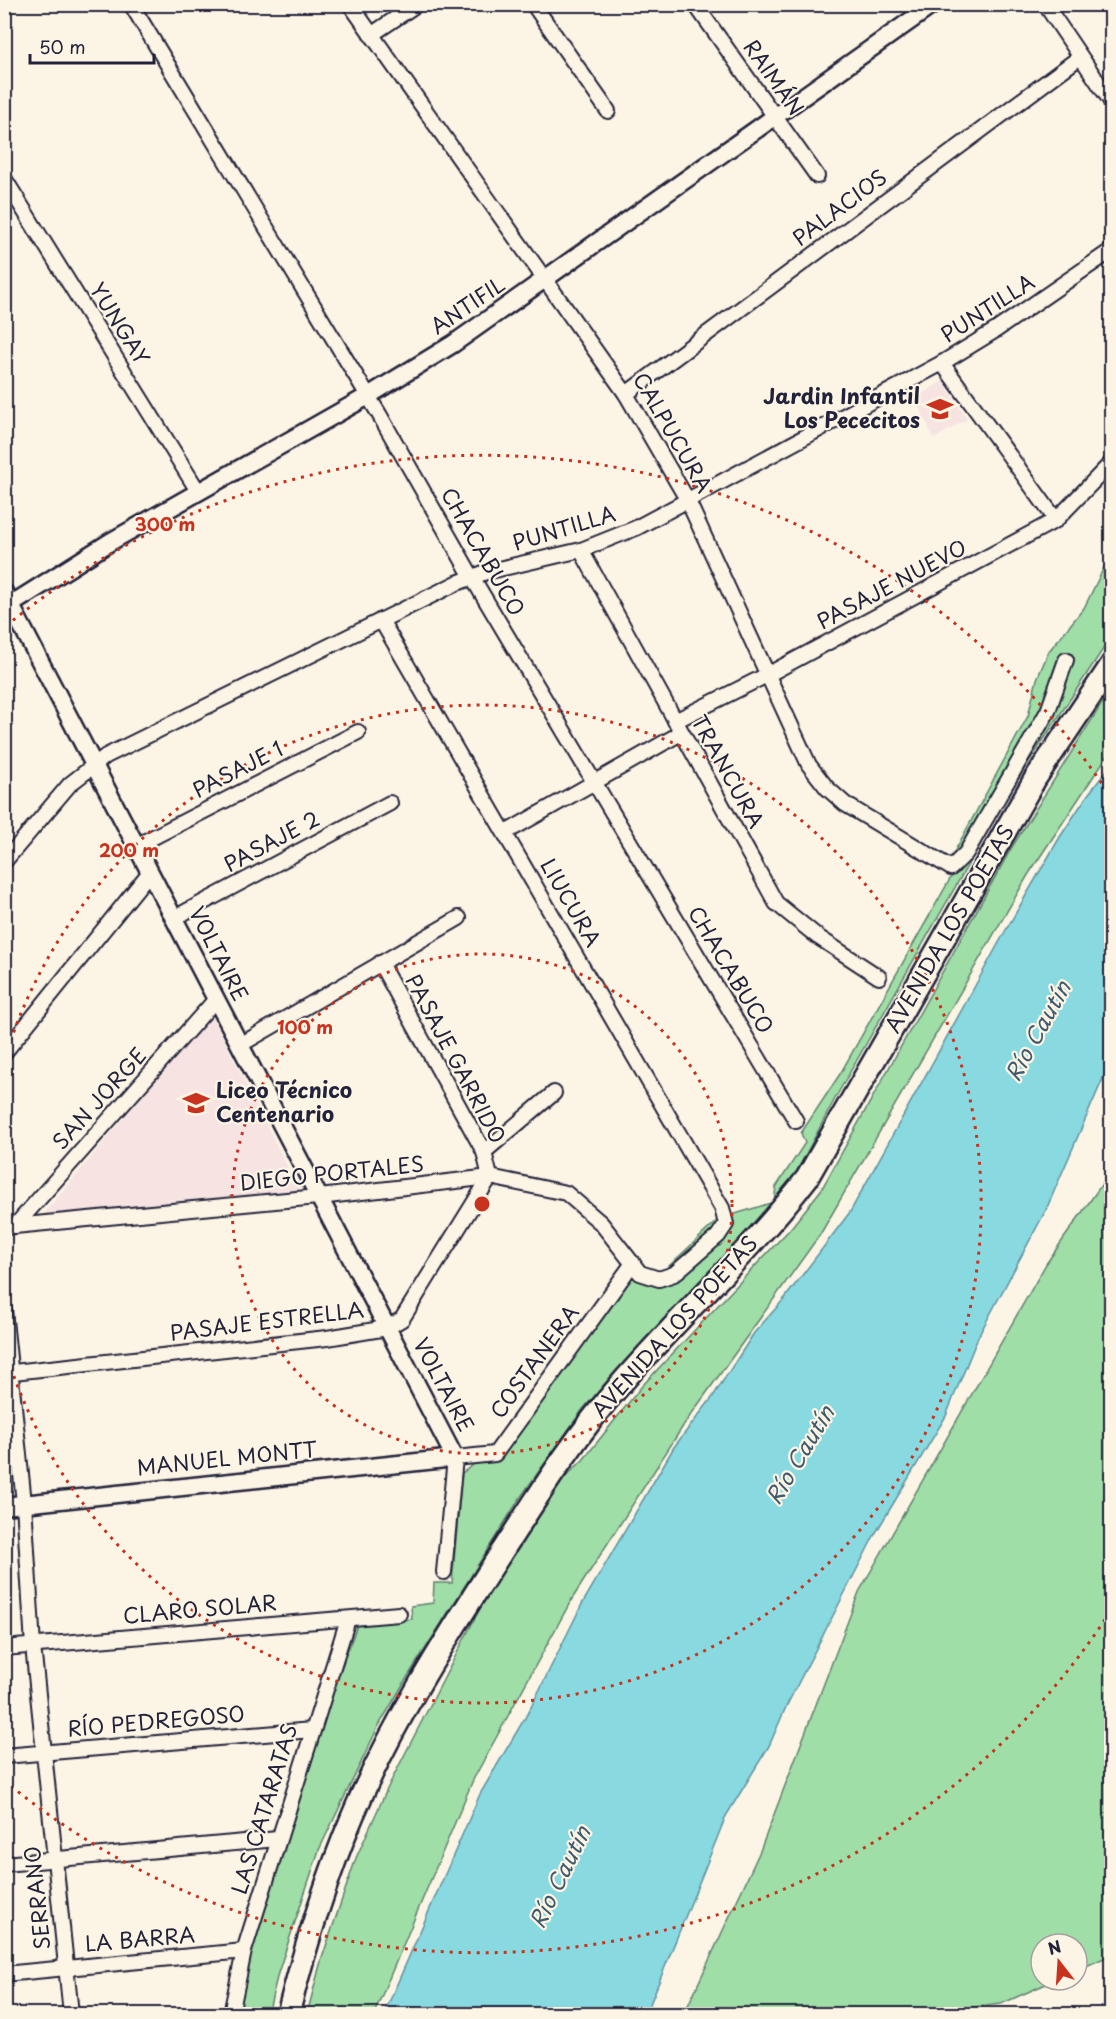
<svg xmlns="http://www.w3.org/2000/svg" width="1116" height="2019" font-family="'Playpen Sans',sans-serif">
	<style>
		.built { fill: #f6e3e2 }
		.green { fill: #9fdea6; stroke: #608070; stroke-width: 1.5 }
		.water { fill: #88d9e0; stroke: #5f909e; stroke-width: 1.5 }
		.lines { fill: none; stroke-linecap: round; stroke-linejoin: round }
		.minor-casing { stroke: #22223b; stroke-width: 18 }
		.tertiary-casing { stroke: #22223b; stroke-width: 21 }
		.primary-casing { stroke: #22223b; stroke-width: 26 }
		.minor { stroke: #fcf5e5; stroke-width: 14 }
		.tertiary { stroke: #fcf5e5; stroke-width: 16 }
		.primary { stroke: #fcf5e5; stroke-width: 21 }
		.ring { fill: none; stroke: #c8321e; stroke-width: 3; stroke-dasharray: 3 6 }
		.labels { text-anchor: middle; stroke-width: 4.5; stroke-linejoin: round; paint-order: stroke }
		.street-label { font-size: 21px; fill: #22223b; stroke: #fcf5e5 }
		.poi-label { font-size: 21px; font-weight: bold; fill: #22223b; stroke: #fcf5e5; text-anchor: end }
		.water-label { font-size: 22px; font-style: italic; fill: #41596d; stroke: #fcf5e5 }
		.centre { fill: #c8321e; stroke: #fcf5e5; stroke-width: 3 }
		.ring-label { font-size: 18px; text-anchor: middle; font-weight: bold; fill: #c8321e; stroke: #fcf5e5; stroke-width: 4.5; stroke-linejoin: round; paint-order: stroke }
	</style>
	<rect width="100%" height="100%" fill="#fcf5e5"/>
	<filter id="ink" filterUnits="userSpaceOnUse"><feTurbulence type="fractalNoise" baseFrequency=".0167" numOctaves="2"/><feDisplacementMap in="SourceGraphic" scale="12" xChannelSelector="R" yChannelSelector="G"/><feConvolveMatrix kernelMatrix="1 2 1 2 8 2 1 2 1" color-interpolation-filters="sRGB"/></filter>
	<g filter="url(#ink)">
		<g class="built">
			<polygon points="943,381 967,419 934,439 915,398"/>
			<polygon points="211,1014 300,1192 42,1216"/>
		</g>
		<g class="green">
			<polygon points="1111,553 1111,637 1023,771 994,819 837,1095 791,1182 772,1209 727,1253 583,1409 520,1498 405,1681 378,1727 319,1850 278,1973 268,2014 233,2014 318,1730 358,1623 412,1619 411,1606 433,1603 434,1583 452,1583 462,1473 476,1463 502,1458 637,1266 652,1282 719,1219 774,1202 776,1187 805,1143 801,1133 840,1074 959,863 951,858 1028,716 1037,679 1049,651 1084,608"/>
			<polygon points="1111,689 1111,750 1028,875 821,1233 685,1423 572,1599 473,1780 374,2014 307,2014 321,1961 356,1858 389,1785 492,1585 548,1494 583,1460 642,1386 790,1229 821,1190 1012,847"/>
			<polygon points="1111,1171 1111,1955 1077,1970 1077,1944 1041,1944 1041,1980 1055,1980 1001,2004 908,2014 684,2014 760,1851 859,1592 1046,1264"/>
		</g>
		<polygon class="water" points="1111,765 1111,1060 1046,1210 978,1337 946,1416 875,1534 786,1707 769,1746 726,1816 646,2014 384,2014 480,1794 529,1711 582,1604 674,1447 712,1398 754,1333 785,1298 850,1212 1007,928 1060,837 1087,796"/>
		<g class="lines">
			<g class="minor-casing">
				<g id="minor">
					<polyline points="131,4 379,414 472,577 796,1121"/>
					<polyline points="350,4 626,394 688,501 809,765 827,788 845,804 951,868 966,853 1048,711 1066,660"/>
					<polyline points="533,4 608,111"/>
					<polyline points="695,4 817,176"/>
					<polyline points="1045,4 1112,103"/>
					<polyline points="371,35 417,4"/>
					<polyline points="4,178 198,491"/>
					<polyline points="942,363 1056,520"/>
					<polyline points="626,394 1080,57"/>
					<polyline points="581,550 776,903 818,937 879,977"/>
					<polyline points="675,721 767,675 1056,520 1112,462"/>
					<polyline points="505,833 681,733"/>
					<polyline points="136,846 358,732"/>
					<polyline points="4,862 70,784 106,756 457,583 486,572 581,550 636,528 942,363 996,330 1112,250"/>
					<polyline points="174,918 390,803"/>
					<polyline points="240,1045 459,918"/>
					<polyline points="4,1053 150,872"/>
					<polyline points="484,1152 554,1093"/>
					<polyline points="15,1226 216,999"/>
					<polyline points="4,1227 328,1196 490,1177 566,1193 601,1223 640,1273 659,1279 674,1274 718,1236 726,1224 722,1208 381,620"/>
					<polyline points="4,1310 24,1503 33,1646 71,2014"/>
					<polyline points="4,1373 327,1338 387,1328 402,1319 490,1177 484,1152 380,963"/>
					<polyline points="444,1572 455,1458 495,1454 633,1263"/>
					<polyline points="4,1648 399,1614"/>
					<polyline points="4,1756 312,1730"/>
					<polyline points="4,1864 278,1839"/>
					<polyline points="4,1974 244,1951"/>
					<polyline points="231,2014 244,1951 348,1619"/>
				</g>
			</g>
			<g class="tertiary-casing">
				<g id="tertiary">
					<polyline points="4,592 455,1458 4,1506"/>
					<polyline points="4,609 110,542 368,396 453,344 934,4"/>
				</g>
			</g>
			<g class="primary-casing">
				<path id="primary" d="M288 2014C305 1947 326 1879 353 1815 392 1723 447 1637 501 1553 538 1496 574 1438 619 1386 680 1315 750 1252 807 1178L1035 779 1112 664"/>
			</g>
			<use href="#minor" class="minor"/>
			<use href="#tertiary" class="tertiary"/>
			<use href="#primary" class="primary"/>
		</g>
	</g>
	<g class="ring">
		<circle cx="482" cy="1204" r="250"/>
		<path d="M5 1058A499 499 0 1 1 5 1350"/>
		<path d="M1110 1612A749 749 0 0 1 6 1782M6 626A749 749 0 0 1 1110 796"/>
	</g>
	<defs>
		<g id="school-bare" transform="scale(2.07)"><path d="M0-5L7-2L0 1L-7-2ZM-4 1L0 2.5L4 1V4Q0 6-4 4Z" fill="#c8321e" stroke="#fcf5e5" stroke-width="2.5" paint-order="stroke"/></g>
	</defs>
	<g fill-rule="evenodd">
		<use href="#school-bare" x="940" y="409"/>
		<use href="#school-bare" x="196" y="1103"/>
	</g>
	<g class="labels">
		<g class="street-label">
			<text transform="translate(773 78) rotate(55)" y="7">RAIMÁN</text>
			<text transform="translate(840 208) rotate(-37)" y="7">PALACIOS</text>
			<text transform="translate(468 306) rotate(-34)" y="7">ANTIFIL</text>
			<text transform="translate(988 309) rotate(-33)" y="7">PUNTILLA</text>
			<text transform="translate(119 324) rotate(58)" y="7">YUNGAY</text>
			<text transform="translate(672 433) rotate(60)" y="7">CALPUCURA</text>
			<text transform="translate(564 529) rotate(-17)" y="7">PUNTILLA</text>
			<text transform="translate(482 552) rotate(60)" y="7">CHACABUCO</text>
			<text transform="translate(892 585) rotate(-28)" y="7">PASAJE NUEVO</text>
			<text transform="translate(238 770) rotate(-27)" y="7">PASAJE 1</text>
			<text transform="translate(727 772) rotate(61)" y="7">TRANCURA</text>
			<text transform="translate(272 842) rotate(-28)" y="7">PASAJE 2</text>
			<text transform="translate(570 903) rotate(60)" y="7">LIUCURA</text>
			<text transform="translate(950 929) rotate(-60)" y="7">AVENIDA LOS POETAS</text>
			<text transform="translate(218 954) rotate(63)" y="7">VOLTAIRE</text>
			<text transform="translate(730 970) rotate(59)" y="7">CHACABUCO</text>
			<text transform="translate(455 1059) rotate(62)" y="7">PASAJE GARRIDO</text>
			<text transform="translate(100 1099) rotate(-48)" y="7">SAN JORGE</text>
			<text transform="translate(332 1174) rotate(-6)" y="7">DIEGO PORTALES</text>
			<text transform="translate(267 1322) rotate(-7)" y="7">PASAJE ESTRELLA</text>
			<text transform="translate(675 1327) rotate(-48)" y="7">AVENIDA LOS POETAS</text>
			<text transform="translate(535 1362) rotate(-54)" y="7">COSTANERA</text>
			<text transform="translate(443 1385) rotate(62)" y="7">VOLTAIRE</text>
			<text transform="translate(227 1459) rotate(-6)" y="7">MANUEL MONTT</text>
			<text transform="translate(200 1610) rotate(-5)" y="7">CLARO SOLAR</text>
			<text transform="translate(156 1722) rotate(-5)" y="7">RÍO PEDREGOSO</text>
			<text transform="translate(265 1809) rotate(-73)" y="7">LAS CATARATAS</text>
			<text transform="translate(38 1898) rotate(-96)" y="7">SERRANO</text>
			<text transform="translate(140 1940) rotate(-5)" y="7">LA BARRA</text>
		</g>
		<g class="poi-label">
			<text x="920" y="404">Jardin Infantil<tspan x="920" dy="24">Los Pececitos</tspan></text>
			<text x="216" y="1098" text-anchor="start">Liceo Técnico<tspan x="216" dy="24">Centenario</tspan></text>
		</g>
		<g class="water-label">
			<text transform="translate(1038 1031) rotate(-61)" y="8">Río Cautín</text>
			<text transform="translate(800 1455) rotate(-59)" y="8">Río Cautín</text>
			<text transform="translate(560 1877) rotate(-64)" y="8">Río Cautín</text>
		</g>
	</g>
	<circle cx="482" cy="1204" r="9" class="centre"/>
	<g class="ring-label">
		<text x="165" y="531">300 m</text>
		<text x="129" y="857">200 m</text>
		<text x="305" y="1034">100 m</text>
	</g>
	<rect width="1116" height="2019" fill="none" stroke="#fcf5e5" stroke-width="24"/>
	<rect x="12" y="12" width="1092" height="1995" fill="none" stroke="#22223b" stroke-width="2" filter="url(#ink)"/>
	<g transform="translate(1059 1962) rotate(343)"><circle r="28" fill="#fcf5e5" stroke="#a5a1a1" stroke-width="1.5"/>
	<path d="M0-4.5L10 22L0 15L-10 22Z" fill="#c8321e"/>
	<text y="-9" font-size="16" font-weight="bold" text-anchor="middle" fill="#22223b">N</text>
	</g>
	<path d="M30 54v9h124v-9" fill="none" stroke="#22223b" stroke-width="3"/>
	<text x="39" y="54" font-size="18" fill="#22223b" stroke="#fcf5e5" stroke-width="4.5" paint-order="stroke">50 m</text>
</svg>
